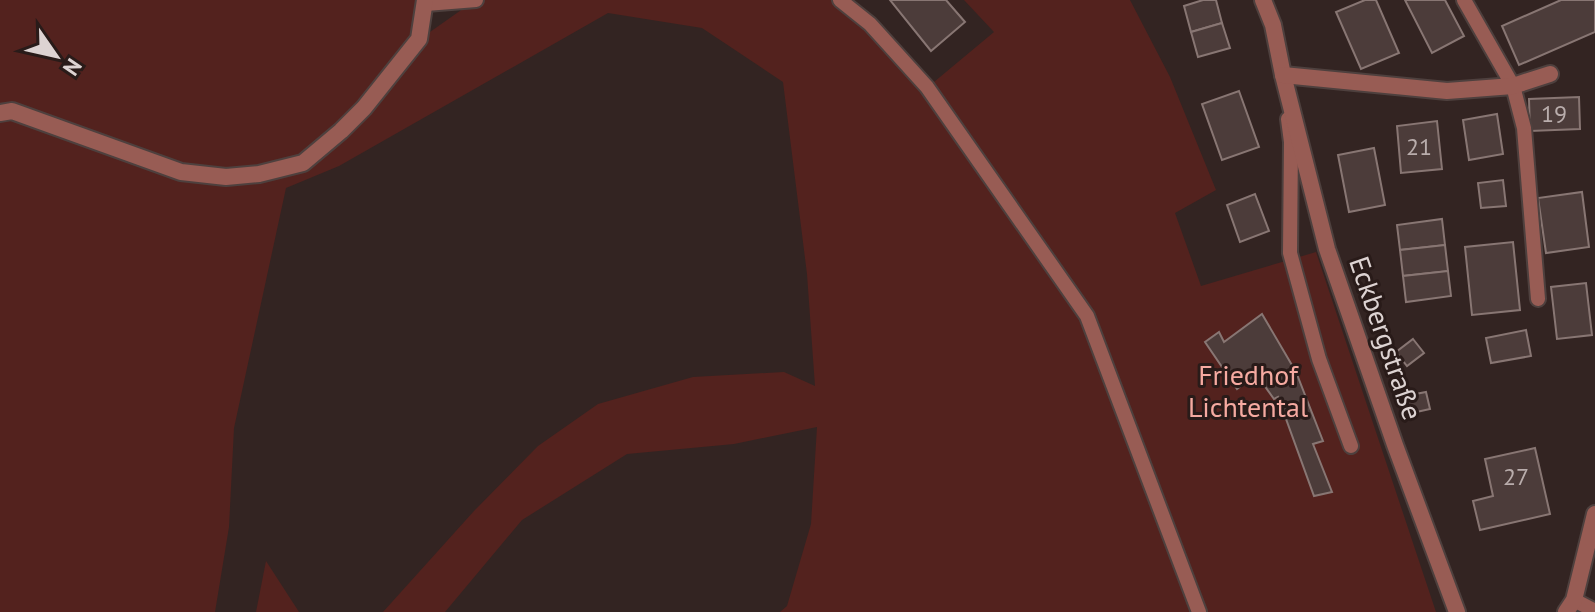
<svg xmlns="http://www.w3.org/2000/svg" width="1595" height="612" font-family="'PT Sans',sans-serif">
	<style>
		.green { fill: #53221e; fill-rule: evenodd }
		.building { fill: #4c3c3a; stroke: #887673; stroke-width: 2 }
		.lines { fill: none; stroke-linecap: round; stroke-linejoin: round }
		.service-casing { stroke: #4e403e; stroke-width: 18 }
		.minor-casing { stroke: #4e403e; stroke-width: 20 }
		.service { stroke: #985c54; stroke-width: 14 }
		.minor { stroke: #985c54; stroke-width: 16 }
		.labels { text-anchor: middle; stroke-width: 6; stroke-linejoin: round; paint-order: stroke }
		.number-label { font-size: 24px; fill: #b9adac }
		.street-label { font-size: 28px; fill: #ddd3d2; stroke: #291b19 }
		.park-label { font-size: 28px; fill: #f6aaa1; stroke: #291b19 }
	</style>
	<rect width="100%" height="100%" fill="#332422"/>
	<g class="green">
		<path d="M0 0H840L928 87 994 32 964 0H1130L1170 77 1216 190 1175 213 1201 286 1316 252 1436 612H780L787 606 811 524 817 427 734 444 627 454 522 520 445 612H383L474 511 538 446 598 404 693 377 784 372 815 386 807 274 783 82 702 28 608 13 339 166 286 188 234 428 229 527 215 612H0ZM474 1 420 39 426 4ZM401 64 343 142 307 161Z"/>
		<polygon points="266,561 299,612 256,612"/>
	</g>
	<g class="building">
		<polygon points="890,0 946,0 965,22 931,51"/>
		<polygon points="1203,0 1216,0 1222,23 1191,32 1184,6"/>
		<polygon points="1365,0 1376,0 1399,53 1361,69 1336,12"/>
		<polygon points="1405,0 1445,0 1464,36 1432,53"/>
		<polygon points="1561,0 1595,0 1595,32 1519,65 1502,26"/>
		<polygon points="1222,23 1230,48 1198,57 1191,32"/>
		<polygon points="1239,91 1259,147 1222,160 1202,104"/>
		<polygon points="1579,97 1580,129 1530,131 1529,99"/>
		<polygon points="1497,114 1503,154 1469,160 1463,120"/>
		<polygon points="1437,121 1442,169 1401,173 1397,126"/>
		<polygon points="1374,148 1385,205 1349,212 1338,155"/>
		<polygon points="1503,180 1506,206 1481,208 1478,183"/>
		<polygon points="1582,192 1589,247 1546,253 1538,198"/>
		<polygon points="1255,194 1269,231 1240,242 1227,205"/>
		<polygon points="1442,219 1445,245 1400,250 1397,225"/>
		<polygon points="1513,242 1520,310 1472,315 1465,247"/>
		<polygon points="1445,245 1448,271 1403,276 1400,250"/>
		<polygon points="1448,271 1451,296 1406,302 1403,276"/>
		<polygon points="1586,283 1592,335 1557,339 1551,287"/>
		<polygon points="1262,314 1296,372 1323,441 1313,444 1332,492 1314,496 1278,397 1274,399 1256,374 1237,389 1205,342 1219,332 1224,342"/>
		<polygon points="1526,330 1531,356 1491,363 1486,338"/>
		<polygon points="1413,339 1424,353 1407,366 1396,352"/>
		<polygon points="1426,392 1430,409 1403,415 1400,397"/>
		<polygon points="1535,448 1550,514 1480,530 1473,501 1493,496 1485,459"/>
	</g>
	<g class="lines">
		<g class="service-casing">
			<g id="service">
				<polyline points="840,0 870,24 927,87 1087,316 1199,612"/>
				<polyline points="1464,0 1513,86 1524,128 1538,299"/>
				<polyline points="426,4 476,0"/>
				<polyline points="1288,119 1291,142 1290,253 1319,359 1351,446"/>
				<polyline points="1574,600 1595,611"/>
			</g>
		</g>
		<g class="minor-casing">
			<g id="minor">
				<polyline points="1263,0 1273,25 1283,75 1327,249 1395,445 1457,612"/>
				<polyline points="1283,75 1447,91 1513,86 1550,74"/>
				<polyline points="0,113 12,111 181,172 226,177 259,174 303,163 341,131 364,108 419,39 425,0"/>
				<polyline points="1566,612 1574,600 1595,514"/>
			</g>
		</g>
		<use href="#service" class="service"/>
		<use href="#minor" class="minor"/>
	</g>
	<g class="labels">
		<g class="number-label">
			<text x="1554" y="122">19</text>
			<text x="1419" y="155">21</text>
			<text x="1516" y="485">27</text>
		</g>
		<g class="street-label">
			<text transform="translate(1386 338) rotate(71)" y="10">Eckbergstraße</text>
		</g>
		<g class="park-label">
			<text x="1248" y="385">Friedhof<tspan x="1248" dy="32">Lichtental</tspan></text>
		</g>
	</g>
	<g transform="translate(56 56) rotate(124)" stroke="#291b19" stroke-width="6" paint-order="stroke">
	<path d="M0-6L14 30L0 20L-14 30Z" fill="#ddd3d2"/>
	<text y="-12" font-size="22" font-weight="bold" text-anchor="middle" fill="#ddd3d2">N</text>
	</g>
</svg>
